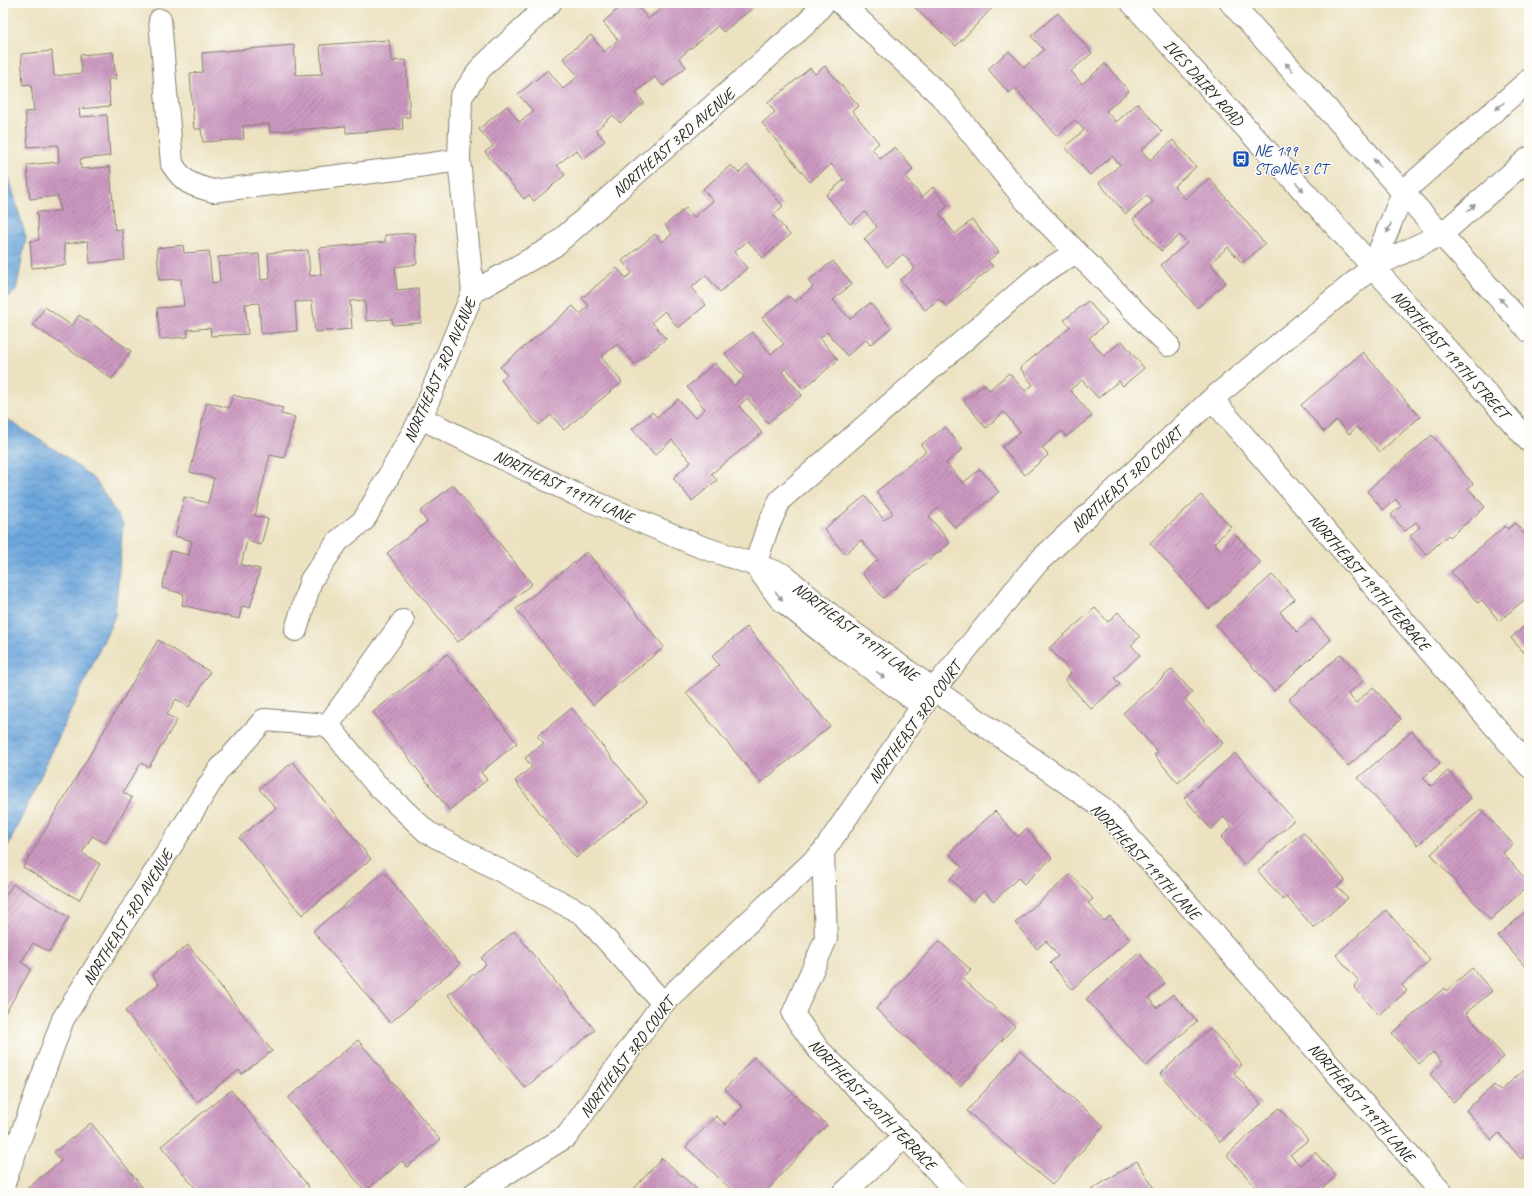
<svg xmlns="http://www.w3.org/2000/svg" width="1532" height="1196" font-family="Caveat,sans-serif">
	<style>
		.water { fill: url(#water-waves); stroke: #44617c }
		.building { fill: url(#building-hatch) }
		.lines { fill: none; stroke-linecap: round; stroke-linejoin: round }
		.minor-casing { stroke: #847f6e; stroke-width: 24 }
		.primary-casing { stroke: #847f6e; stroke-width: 24 }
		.minor { stroke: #fff; stroke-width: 22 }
		.primary { stroke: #fff; stroke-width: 22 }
		.oneway { fill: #999 }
		.labels { text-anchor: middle; stroke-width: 3; stroke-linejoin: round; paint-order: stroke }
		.street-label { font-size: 16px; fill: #1c1c1c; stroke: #fdfcf7 }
		.transit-label { font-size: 16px; fill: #164399; stroke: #fdfcf7; text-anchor: start }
	</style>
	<defs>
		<pattern id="water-waves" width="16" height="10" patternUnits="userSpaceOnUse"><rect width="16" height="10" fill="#6ca6dc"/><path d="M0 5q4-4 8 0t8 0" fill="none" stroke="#5886b2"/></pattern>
		<pattern id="building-hatch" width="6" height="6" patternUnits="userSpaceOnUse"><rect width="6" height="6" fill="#cc98c1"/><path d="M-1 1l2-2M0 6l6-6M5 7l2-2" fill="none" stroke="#a57b9c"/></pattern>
	</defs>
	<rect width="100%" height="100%" fill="#fdfcf7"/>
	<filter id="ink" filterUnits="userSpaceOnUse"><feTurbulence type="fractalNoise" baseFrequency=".025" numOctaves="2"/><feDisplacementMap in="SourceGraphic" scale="8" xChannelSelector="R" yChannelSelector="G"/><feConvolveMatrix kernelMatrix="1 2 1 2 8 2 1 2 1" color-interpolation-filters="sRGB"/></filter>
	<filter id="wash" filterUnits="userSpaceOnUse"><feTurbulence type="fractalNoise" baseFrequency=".012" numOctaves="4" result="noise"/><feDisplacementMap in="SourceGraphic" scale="16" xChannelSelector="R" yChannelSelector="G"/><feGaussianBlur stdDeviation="0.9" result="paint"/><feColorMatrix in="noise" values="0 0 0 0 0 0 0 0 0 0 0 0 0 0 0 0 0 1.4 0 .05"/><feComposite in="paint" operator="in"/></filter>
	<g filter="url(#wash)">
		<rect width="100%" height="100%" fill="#ece2c1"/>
		<g class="water">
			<polygon points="3,157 26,238 16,291 3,300"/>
			<polygon points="3,417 65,456 96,481 123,524 115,616 3,857"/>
		</g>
		<g id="blocks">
			<g class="building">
				<polygon points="625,3 635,3 648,19 666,5 664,3 759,3 723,32 718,26 679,58 686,67 663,86 655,77 636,92 644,103 620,123 613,115 596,130 605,141 583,159 576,150 557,165 565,175 534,201 529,195 524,199 485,152 493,146 479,129 507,106 519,122 533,111 518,94 548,70 563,89 578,76 563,58 591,35 604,52 618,40 603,22"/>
				<polygon points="914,3 997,3 956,46 912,5"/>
				<polygon points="1058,13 1092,53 1071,71 1082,84 1105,64 1129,91 1106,111 1116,122 1138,103 1162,132 1141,150 1150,160 1173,140 1196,167 1174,186 1185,199 1209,178 1265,244 1242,263 1228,247 1210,263 1226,282 1197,308 1161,265 1187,243 1180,235 1161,251 1133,219 1153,202 1147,195 1126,214 1099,183 1120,165 1112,156 1090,175 1065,147 1084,130 1075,120 1057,136 1015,88 1009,93 988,69 1009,51 1024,67 1044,50 1031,36"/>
				<polygon points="389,40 391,61 406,60 410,117 402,117 403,129 346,133 346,126 270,132 269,124 243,126 244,139 203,142 201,129 194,129 190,73 203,72 202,53 294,45 296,75 322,74 320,45"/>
				<polygon points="52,51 54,76 82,73 80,55 113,52 116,79 108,79 110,106 79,109 80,117 107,115 110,156 80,159 81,169 110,167 115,230 122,229 125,260 90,263 88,241 64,244 66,265 32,268 30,241 39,240 37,212 60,211 58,196 30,199 27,165 59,162 58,145 28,147 25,112 34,111 31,84 23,85 21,54"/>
				<polygon points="825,66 859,106 852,111 879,143 872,149 880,159 895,147 913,169 905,177 922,197 933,187 948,206 939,214 955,234 972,220 999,252 988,261 993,266 946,306 939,299 925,310 900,280 915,268 903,254 887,267 864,239 877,227 865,212 850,224 826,195 844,180 831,164 810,182 762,123 775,112 768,103 810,68 815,74"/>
				<polygon points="731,165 739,173 748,165 783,206 773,215 790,235 763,258 748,241 734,252 747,268 720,292 706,275 691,288 706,305 678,328 665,311 652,322 666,339 635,364 617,344 601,357 622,382 564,430 551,415 539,425 501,380 507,375 500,367 573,306 580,314 589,306 582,298 617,268 626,278 632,273 622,261 655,234 662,242 672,234 665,225 686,208 694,217 713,201 703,189"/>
				<polygon points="415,233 417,264 395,267 397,290 418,288 421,323 393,325 392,319 366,321 365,300 350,301 352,329 315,332 312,301 295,302 297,331 261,334 259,303 245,304 248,334 211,336 210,328 187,330 188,337 160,339 157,308 184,306 181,279 159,280 157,248 183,245 184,253 209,251 212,283 220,282 218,257 259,254 261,280 270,279 268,253 308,250 310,276 321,275 319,248 385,242 385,235"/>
				<polygon points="833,261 852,284 833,300 850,319 870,303 891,328 870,345 866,339 847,356 827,332 820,338 838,360 803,389 786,368 782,372 802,395 768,423 747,398 739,406 762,433 711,474 717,480 692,501 673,478 691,462 672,440 655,455 632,429 652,412 657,417 678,399 695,418 705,409 687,387 715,363 734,386 744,377 725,354 752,332 771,354 784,344 762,318 789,296 795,302 813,287 808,281"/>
				<polygon points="1088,301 1107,323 1089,338 1104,356 1122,341 1144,368 1123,386 1119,381 1098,398 1082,380 1070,390 1092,416 1066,437 1062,431 1042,448 1048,455 1025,475 1002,447 1020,432 1004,412 986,428 964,401 984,384 989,390 1009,373 1025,391 1033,385 1020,368 1070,327 1064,320"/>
				<polygon points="45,307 72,326 79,315 131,351 112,379 33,325"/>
				<polygon points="1363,352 1420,417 1380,452 1357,427 1349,434 1337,420 1324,432 1301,405"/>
				<polygon points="233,395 283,408 281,414 295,417 284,458 270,455 255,516 268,519 261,545 247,541 241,565 260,569 250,608 242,606 239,619 182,605 184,594 162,588 171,551 189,555 192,541 175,536 184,497 208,503 214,478 190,472 207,402 229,408"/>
				<polygon points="945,427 963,449 946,463 963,483 980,469 999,492 955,528 938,508 929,516 950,543 883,598 862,573 878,560 861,540 845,554 824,529 865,496 884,520 893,513 876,492 926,451 921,445"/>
				<polygon points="1432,435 1473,484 1468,488 1485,507 1450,537 1448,535 1426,555 1410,536 1420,527 1416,522 1405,531 1391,515 1401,506 1396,499 1383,510 1367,491"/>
				<polygon points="453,485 532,584 458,642 387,553 427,522 420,512"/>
				<polygon points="1201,495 1231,527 1214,543 1221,551 1237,536 1261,563 1209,609 1150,543"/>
				<polygon points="1515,523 1529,540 1529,596 1499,621 1482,600 1478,603 1451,572 1505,526 1508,529"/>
				<polygon points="587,552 664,647 593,705 516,609"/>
				<polygon points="1272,575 1295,599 1280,612 1297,632 1312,619 1331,640 1274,691 1216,625"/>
				<polygon points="1095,608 1108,622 1118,612 1140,637 1131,645 1140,655 1114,678 1120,684 1091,709 1065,680 1071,673 1049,648"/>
				<polygon points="1529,622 1529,658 1511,638"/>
				<polygon points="747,627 830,726 761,783 686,693 719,665 712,656"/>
				<polygon points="158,640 210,672 189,707 176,699 167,715 177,720 149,767 141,763 123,792 132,798 105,843 92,836 82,853 100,864 79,900 23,867"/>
				<polygon points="447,654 517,743 481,772 487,780 449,810 373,712"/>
				<polygon points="1341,654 1364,680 1348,694 1356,703 1373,687 1401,719 1348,766 1289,699"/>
				<polygon points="1172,669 1192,692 1185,699 1223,743 1178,783 1154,755 1158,752 1123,713"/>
				<polygon points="572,708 647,802 576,858 515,781 532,767 525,758 544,743 537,736"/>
				<polygon points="1412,731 1440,763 1423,778 1431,786 1448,771 1471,798 1418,845 1358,778"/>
				<polygon points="1235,753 1294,820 1244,865 1221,837 1232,827 1224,817 1211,829 1184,798"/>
				<polygon points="293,762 371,859 302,915 239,838 276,808 259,789"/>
				<polygon points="1481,809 1513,844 1503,853 1529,883 1529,885 1490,920 1431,854"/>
				<polygon points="995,811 1018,837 1026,829 1052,858 1024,884 1018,878 994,901 984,891 973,902 950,878 962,867 949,853"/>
				<polygon points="1303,832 1345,880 1337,886 1348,898 1314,928 1287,897 1283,900 1258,871"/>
				<polygon points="384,872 460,964 390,1023 313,931"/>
				<polygon points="1071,874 1093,899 1088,903 1104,921 1110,916 1130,939 1072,989 1050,963 1058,956 1046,941 1037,949 1015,923"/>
				<polygon points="13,884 69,917 49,952 33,943 21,962 31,969 6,1012 3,1010 3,900"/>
				<polygon points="1529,908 1529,971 1498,936"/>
				<polygon points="1386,910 1430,960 1402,985 1407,991 1379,1015 1354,987 1359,981 1336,955"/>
				<polygon points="514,931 595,1030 525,1088 448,995 486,964 481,958"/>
				<polygon points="939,941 971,970 963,979 1015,1026 960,1086 876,1009"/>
				<polygon points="188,945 272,1051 242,1074 239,1070 197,1102 125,1011 159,984 152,974"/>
				<polygon points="1139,953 1165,983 1149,998 1157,1008 1173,994 1197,1021 1146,1066 1086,999"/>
				<polygon points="1472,968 1492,991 1466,1013 1504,1057 1453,1102 1430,1074 1442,1063 1433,1052 1419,1064 1392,1033 1444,988 1446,991"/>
				<polygon points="1210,1028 1242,1065 1234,1073 1261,1104 1220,1142 1160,1074"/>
				<polygon points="358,1040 440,1140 407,1167 402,1161 365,1191 288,1098"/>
				<polygon points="1020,1051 1104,1126 1052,1185 967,1111"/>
				<polygon points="754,1057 827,1125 764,1193 735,1193 686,1147 716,1116 726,1125 743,1107 725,1089"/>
				<polygon points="1526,1068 1529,1072 1529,1152 1521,1159 1499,1133 1492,1140 1466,1110 1494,1085 1500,1091"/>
				<polygon points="231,1090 309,1187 302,1193 199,1193 161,1146"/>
				<polygon points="1279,1108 1308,1140 1290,1155 1300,1165 1315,1152 1336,1176 1318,1193 1261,1193 1227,1155"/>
				<polygon points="91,1123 147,1193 26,1193 24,1191 61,1161 54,1152"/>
				<polygon points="662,1158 701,1193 630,1193"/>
				<polygon points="1137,1161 1157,1193 1086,1193"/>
			</g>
		</g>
	</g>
	<g filter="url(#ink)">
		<use href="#blocks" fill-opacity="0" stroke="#847f6e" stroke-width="1"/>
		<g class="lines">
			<g class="minor-casing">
				<g id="minor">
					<polyline points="841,3 944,99 1026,201 1168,345"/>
					<path d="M160 20 172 164C184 183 191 185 213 191L397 169 459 160"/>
					<polyline points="1373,267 1403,192 1529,80"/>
					<polyline points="473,292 459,160 461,97 481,68 550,3"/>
					<polyline points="1212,399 1529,766"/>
					<polyline points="421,418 575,494 699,546 782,574 845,627 1104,809 1442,1193"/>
					<polyline points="755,565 767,529 780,500 1038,276 1076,252"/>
					<polyline points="755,565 780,599 833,641 923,706"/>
					<polyline points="296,630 311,580 338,541 364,520 421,418 473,292 554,246 807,23 824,3"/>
					<polyline points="328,725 375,783 427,832 583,914 663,1003"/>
					<polyline points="328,725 403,621"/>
					<polyline points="823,852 826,939 793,1014 818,1049 905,1136 957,1193"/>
					<polyline points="3,1193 4,1183 63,1019 218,771 264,720 328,725"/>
					<polyline points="475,1193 567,1136 663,1003 823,852 934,689 1038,562 1212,399 1373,267 1442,234 1529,158"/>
					<polyline points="844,1193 905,1136"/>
				</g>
			</g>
			<g class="primary-casing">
				<g id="primary">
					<polyline points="1132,3 1373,267 1529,441"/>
					<polyline points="1231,3 1529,331"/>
				</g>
			</g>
			<use href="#minor" class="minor"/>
			<use href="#primary" class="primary"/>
		</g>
		<defs><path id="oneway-solid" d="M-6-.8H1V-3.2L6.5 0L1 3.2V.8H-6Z"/></defs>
		<g class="oneway">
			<use href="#oneway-solid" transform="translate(1289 67) rotate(-132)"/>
			<use href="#oneway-solid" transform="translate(1500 106) rotate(138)"/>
			<use href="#oneway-solid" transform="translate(1377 163) rotate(-132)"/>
			<use href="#oneway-solid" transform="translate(1300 187) rotate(48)"/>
			<use href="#oneway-solid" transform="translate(1471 208) rotate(-41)"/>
			<use href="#oneway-solid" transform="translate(1389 228) rotate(112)"/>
			<use href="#oneway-solid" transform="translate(1503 302) rotate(-132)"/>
			<use href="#oneway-solid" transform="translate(779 596) rotate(50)"/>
			<use href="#oneway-solid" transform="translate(881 675) rotate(36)"/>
		</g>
	</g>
	<defs>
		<g id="bus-square" transform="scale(0.9)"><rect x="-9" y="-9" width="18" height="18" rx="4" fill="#1a4fb4" stroke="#fdfcf7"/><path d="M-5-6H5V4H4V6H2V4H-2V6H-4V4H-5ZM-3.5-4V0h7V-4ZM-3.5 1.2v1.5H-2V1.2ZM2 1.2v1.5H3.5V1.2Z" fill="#fff"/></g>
	</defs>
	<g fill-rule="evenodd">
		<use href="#bus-square" x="1241" y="159"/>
	</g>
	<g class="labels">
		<g class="street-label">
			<text transform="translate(1204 82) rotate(48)" y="6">IVES DAIRY ROAD</text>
			<text transform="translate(673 142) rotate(-41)" y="6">NORTHEAST 3RD AVENUE</text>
			<text transform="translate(1451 354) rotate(48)" y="6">NORTHEAST 199TH STREET</text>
			<text transform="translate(439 370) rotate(-66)" y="6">NORTHEAST 3RD AVENUE</text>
			<text transform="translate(1126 479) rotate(-43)" y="6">NORTHEAST 3RD COURT</text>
			<text transform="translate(564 486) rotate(25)" y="6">NORTHEAST 199TH LANE</text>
			<text transform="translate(1370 582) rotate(49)" y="6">NORTHEAST 199TH TERRACE</text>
			<text transform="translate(856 631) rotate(37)" y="6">NORTHEAST 199TH LANE</text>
			<text transform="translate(914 722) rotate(-54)" y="6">NORTHEAST 3RD COURT</text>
			<text transform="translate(1146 861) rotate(47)" y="6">NORTHEAST 199TH LANE</text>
			<text transform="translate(127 917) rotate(-58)" y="6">NORTHEAST 3RD AVENUE</text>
			<text transform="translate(626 1057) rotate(-53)" y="6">NORTHEAST 3RD COURT</text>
			<text transform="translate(1362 1102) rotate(49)" y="6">NORTHEAST 199TH LANE</text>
			<text transform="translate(873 1104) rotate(46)" y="6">NORTHEAST 200TH TERRACE</text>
		</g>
		<g class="transit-label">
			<text x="1254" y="156">NE 199<tspan x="1254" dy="18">ST@NE 3 CT</tspan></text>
		</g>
	</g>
	<rect width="1532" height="1196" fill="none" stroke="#fdfcf7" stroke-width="16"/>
</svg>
